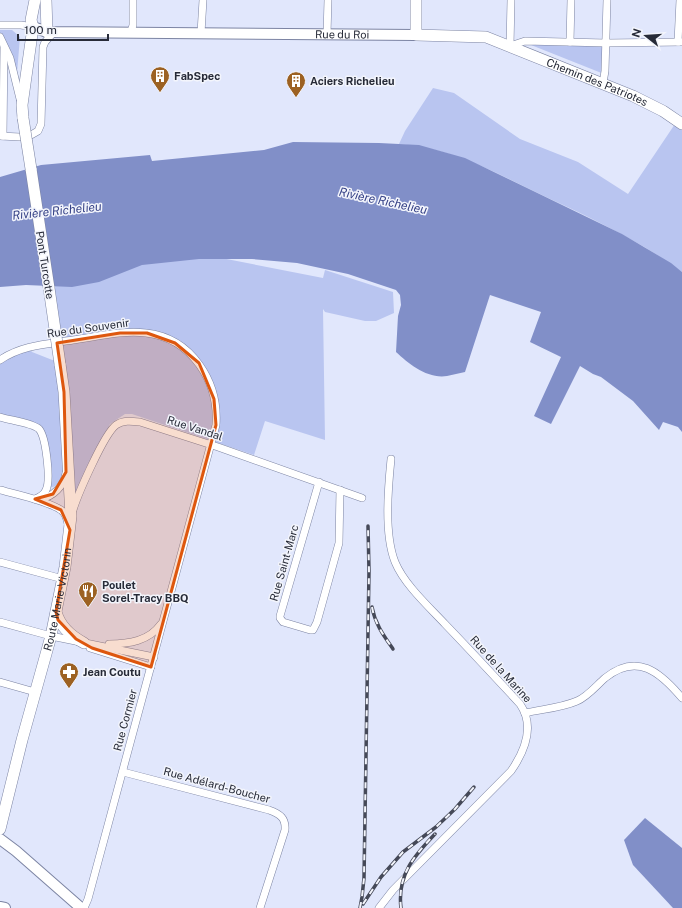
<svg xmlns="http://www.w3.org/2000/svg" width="682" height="908" font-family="'Public Sans',sans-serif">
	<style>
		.green { fill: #b9c5f0 }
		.water { fill: #818fc8 }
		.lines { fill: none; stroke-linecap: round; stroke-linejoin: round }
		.minor-casing { stroke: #7c84a3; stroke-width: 8 }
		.secondary-casing { stroke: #7c84a3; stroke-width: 12 }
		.primary-casing { stroke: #7c84a3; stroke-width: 12 }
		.minor { stroke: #fff; stroke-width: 7 }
		.secondary { stroke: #fff; stroke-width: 10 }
		.primary { stroke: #fff; stroke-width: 11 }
		.rail-casing { stroke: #454958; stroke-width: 3.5 }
		.rail { stroke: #f3f5fc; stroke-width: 2; stroke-dasharray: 6; stroke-linecap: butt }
		.primary-bridge-casing { stroke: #7c84a3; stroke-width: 12; stroke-linecap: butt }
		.primary-bridge { stroke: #fff; stroke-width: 11 }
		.marked { fill: #de570e; fill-opacity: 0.2; stroke: #de570e; stroke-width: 3; stroke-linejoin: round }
		.labels { text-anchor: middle; stroke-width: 3; stroke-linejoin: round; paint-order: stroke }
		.street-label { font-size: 11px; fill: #272b38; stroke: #f3f5fc }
		.poi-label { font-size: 11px; font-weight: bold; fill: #272b38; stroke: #f3f5fc; text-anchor: start }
		.water-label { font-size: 12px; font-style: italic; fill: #354186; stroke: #f3f5fc }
	</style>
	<rect width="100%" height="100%" fill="#e1e7fc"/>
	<g class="green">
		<polygon points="0,30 12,30 20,37 16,85 0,36"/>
		<polygon points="526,43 604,44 604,74"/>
		<path d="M433 88 454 93 520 139 578 162 628 194 677 121 682 125V272C640 241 593 219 546 197 498 174 453 148 399 144L405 131Z"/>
		<path d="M201 254 323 278 325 270 393 292 394 313 376 321H365L325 312 323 309 325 440 265 421 254 455 132 414H125L110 424 74 505 68 466C62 477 61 486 47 489L48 481 40 430 0 417V360L29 347 32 352 60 363 52 279Z"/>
	</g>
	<g class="water">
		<path d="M293 142 379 143 419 145 465 158 622 234 671 263 682 272V432L678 427 663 422 659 430 633 401 601 377 593 374 580 366 551 424 534 416 561 357 530 342 541 312 490 295 465 372C459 373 453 375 447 376 427 379 409 364 396 352L398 316 401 305 400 295 396 290 348 274 297 263 252 259H199L142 265 99 282 72 287 26 285 0 287V177L41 165 150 155 152 161 264 150Z"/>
		<polygon points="645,818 682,848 682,908 673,908 633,865 624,840"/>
	</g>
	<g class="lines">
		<g class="minor-casing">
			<g id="minor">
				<polyline points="511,0 510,46 525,41 606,43 682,42"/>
				<polyline points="0,25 21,25 33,27"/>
				<polyline points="131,32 133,25 133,0"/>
				<polyline points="201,33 203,0"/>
				<polyline points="327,34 328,0"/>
				<polyline points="0,37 10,58 20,99"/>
				<polyline points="570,42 571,0"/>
				<polyline points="678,42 680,0"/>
				<polyline points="603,83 605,71 607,0"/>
				<polyline points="31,135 38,131 41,124 43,47 45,42 54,32"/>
				<polyline points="0,136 20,137"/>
				<polyline points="3,136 4,47"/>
				<path d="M0 360C22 345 48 344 73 340 96 337 122 330 146 333 192 338 219 382 216 425L88 899 84 908"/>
				<path d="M0 417C9 420 33 423 39 429 46 437 51 480 46 490 44 495 40 497 35 499"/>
				<polyline points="319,482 280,616 280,618 283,622 310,630 313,630 317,622 339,543 340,490"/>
				<path d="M0 490C16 494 48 501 61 510 66 513 67 519 68 524"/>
				<path d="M40 499C53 497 64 486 66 473"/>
				<path d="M73 510C78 494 104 434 116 425 123 420 131 421 140 422L218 447 362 498"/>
				<polyline points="0,562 63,579"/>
				<polyline points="0,622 51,636 154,657"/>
				<path d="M109 644C129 644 149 641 161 624"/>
				<polyline points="90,648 151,667"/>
				<polyline points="0,682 35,692"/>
				<path d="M525 713C542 709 561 708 577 701 587 697 596 686 605 678 637 652 660 672 682 698"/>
				<path d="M123 772 269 810C280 814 286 818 285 830L260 908"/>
				<path d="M379 908 393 890 511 771C525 751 535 726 520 704 495 677 470 650 445 624 428 606 404 584 395 562 384 534 388 489 391 459"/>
			</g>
		</g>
		<g class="secondary-casing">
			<g id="secondary">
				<path id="s1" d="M33 27 47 32 416 35"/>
				<polyline points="0,839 16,851 81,908"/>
				<polyline points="0,907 5,908"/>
			</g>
		</g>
		<g class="primary-casing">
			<g id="primary">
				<polyline points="46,0 47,32"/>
				<path id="s2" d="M416 0V35L486 37 633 96 663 111 682 124"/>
				<polyline points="23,118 22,105 33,27 31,20 35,0"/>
				<polyline points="31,169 49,288"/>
				<path d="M56 612C60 627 71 636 84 643"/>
				<path id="s3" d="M0 829 22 740 51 636 65 567 71 516 64 392 60 364"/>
			</g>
		</g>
		<use href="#minor" class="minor"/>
		<use href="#secondary" class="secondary"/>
		<use href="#primary" class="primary"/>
		<g class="rail-casing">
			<g id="rail">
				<path d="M372 607C375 624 384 636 393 649"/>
				<polyline points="363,904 381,877 403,852 436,827 455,809 474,787"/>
				<polyline points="360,908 362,897 364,878 369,571 368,526"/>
				<path d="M401 908C397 875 414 856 435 834"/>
			</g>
		</g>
		<use href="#rail" class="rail"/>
		<g class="primary-bridge-casing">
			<g id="primary-bridge">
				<polyline points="23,118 31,169"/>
				<polyline points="49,288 60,364"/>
			</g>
		</g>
		<use href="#primary-bridge" class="primary-bridge"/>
	</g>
	<path class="marked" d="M120 333H147L175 343 199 363 214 399 216 425 151 667 92 648 76 639 58 620 56 612 70 530 61 510 35 499 53 494 66 472 64 392 57 343Z"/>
	<defs>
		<g id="building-pin" transform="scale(1)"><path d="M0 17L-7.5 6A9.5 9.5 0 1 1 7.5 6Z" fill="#9c6122" stroke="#f3f5fc"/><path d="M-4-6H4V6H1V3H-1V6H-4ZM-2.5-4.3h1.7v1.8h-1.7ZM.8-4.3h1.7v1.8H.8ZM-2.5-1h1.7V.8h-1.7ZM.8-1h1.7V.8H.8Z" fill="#fff"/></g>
		<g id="restaurant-pin" transform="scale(1)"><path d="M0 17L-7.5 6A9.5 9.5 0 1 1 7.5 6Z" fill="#9c6122" stroke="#f3f5fc"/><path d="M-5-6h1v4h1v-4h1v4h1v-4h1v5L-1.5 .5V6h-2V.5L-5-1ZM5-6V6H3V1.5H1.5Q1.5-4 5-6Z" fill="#fff"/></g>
		<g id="pharmacy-pin" transform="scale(1)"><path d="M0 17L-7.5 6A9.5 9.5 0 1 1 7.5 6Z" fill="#9c6122" stroke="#f3f5fc"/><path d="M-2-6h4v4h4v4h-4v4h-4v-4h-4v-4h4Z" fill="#fff"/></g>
	</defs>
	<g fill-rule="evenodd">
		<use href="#building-pin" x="160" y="76"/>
		<use href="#building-pin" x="296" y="81"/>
		<use href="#restaurant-pin" x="88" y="591"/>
		<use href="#pharmacy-pin" x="69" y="672"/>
	</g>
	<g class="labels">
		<g class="street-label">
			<text dy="4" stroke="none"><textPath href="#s1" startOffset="310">Rue du Roi</textPath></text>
			<text dy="4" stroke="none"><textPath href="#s2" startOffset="225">Chemin des Patriotes</textPath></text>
			<text transform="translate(45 265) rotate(81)" y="4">Pont Turcotte</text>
			<text transform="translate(88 328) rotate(-8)" y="4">Rue du Souvenir</text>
			<text transform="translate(195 428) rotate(18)" y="4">Rue Vandal</text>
			<text transform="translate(284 563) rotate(-74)" y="4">Rue Saint-Marc</text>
			<text dy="4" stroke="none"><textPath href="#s3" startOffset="237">Route Marie-Victorin</textPath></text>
			<text transform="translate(501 669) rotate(48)" y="4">Rue de la Marine</text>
			<text transform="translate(125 720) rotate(-75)" y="4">Rue Cormier</text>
			<text transform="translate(217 785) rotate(15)" y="4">Rue Adélard-Boucher</text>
		</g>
		<g class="poi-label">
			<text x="174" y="80">FabSpec</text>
			<text x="310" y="85">Aciers Richelieu</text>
			<text x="102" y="589">Poulet<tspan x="102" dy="13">Sorel-Tracy BBQ</tspan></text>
			<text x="83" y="676">Jean Coutu</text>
		</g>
		<g class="water-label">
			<text transform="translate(383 201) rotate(12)" y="4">Rivière Richelieu</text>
			<text transform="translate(57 211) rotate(-6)" y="4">Rivière Richelieu</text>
		</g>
	</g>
	<g transform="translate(646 36) rotate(287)" stroke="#f3f5fc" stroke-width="3" paint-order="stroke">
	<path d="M0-3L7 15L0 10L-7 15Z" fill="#272b38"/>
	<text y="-6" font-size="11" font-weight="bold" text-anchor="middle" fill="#272b38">N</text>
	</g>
	<path d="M18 34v6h90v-6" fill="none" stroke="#272b38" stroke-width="2"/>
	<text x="24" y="34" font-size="12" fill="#272b38" stroke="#f3f5fc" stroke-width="3" paint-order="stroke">100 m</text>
</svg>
